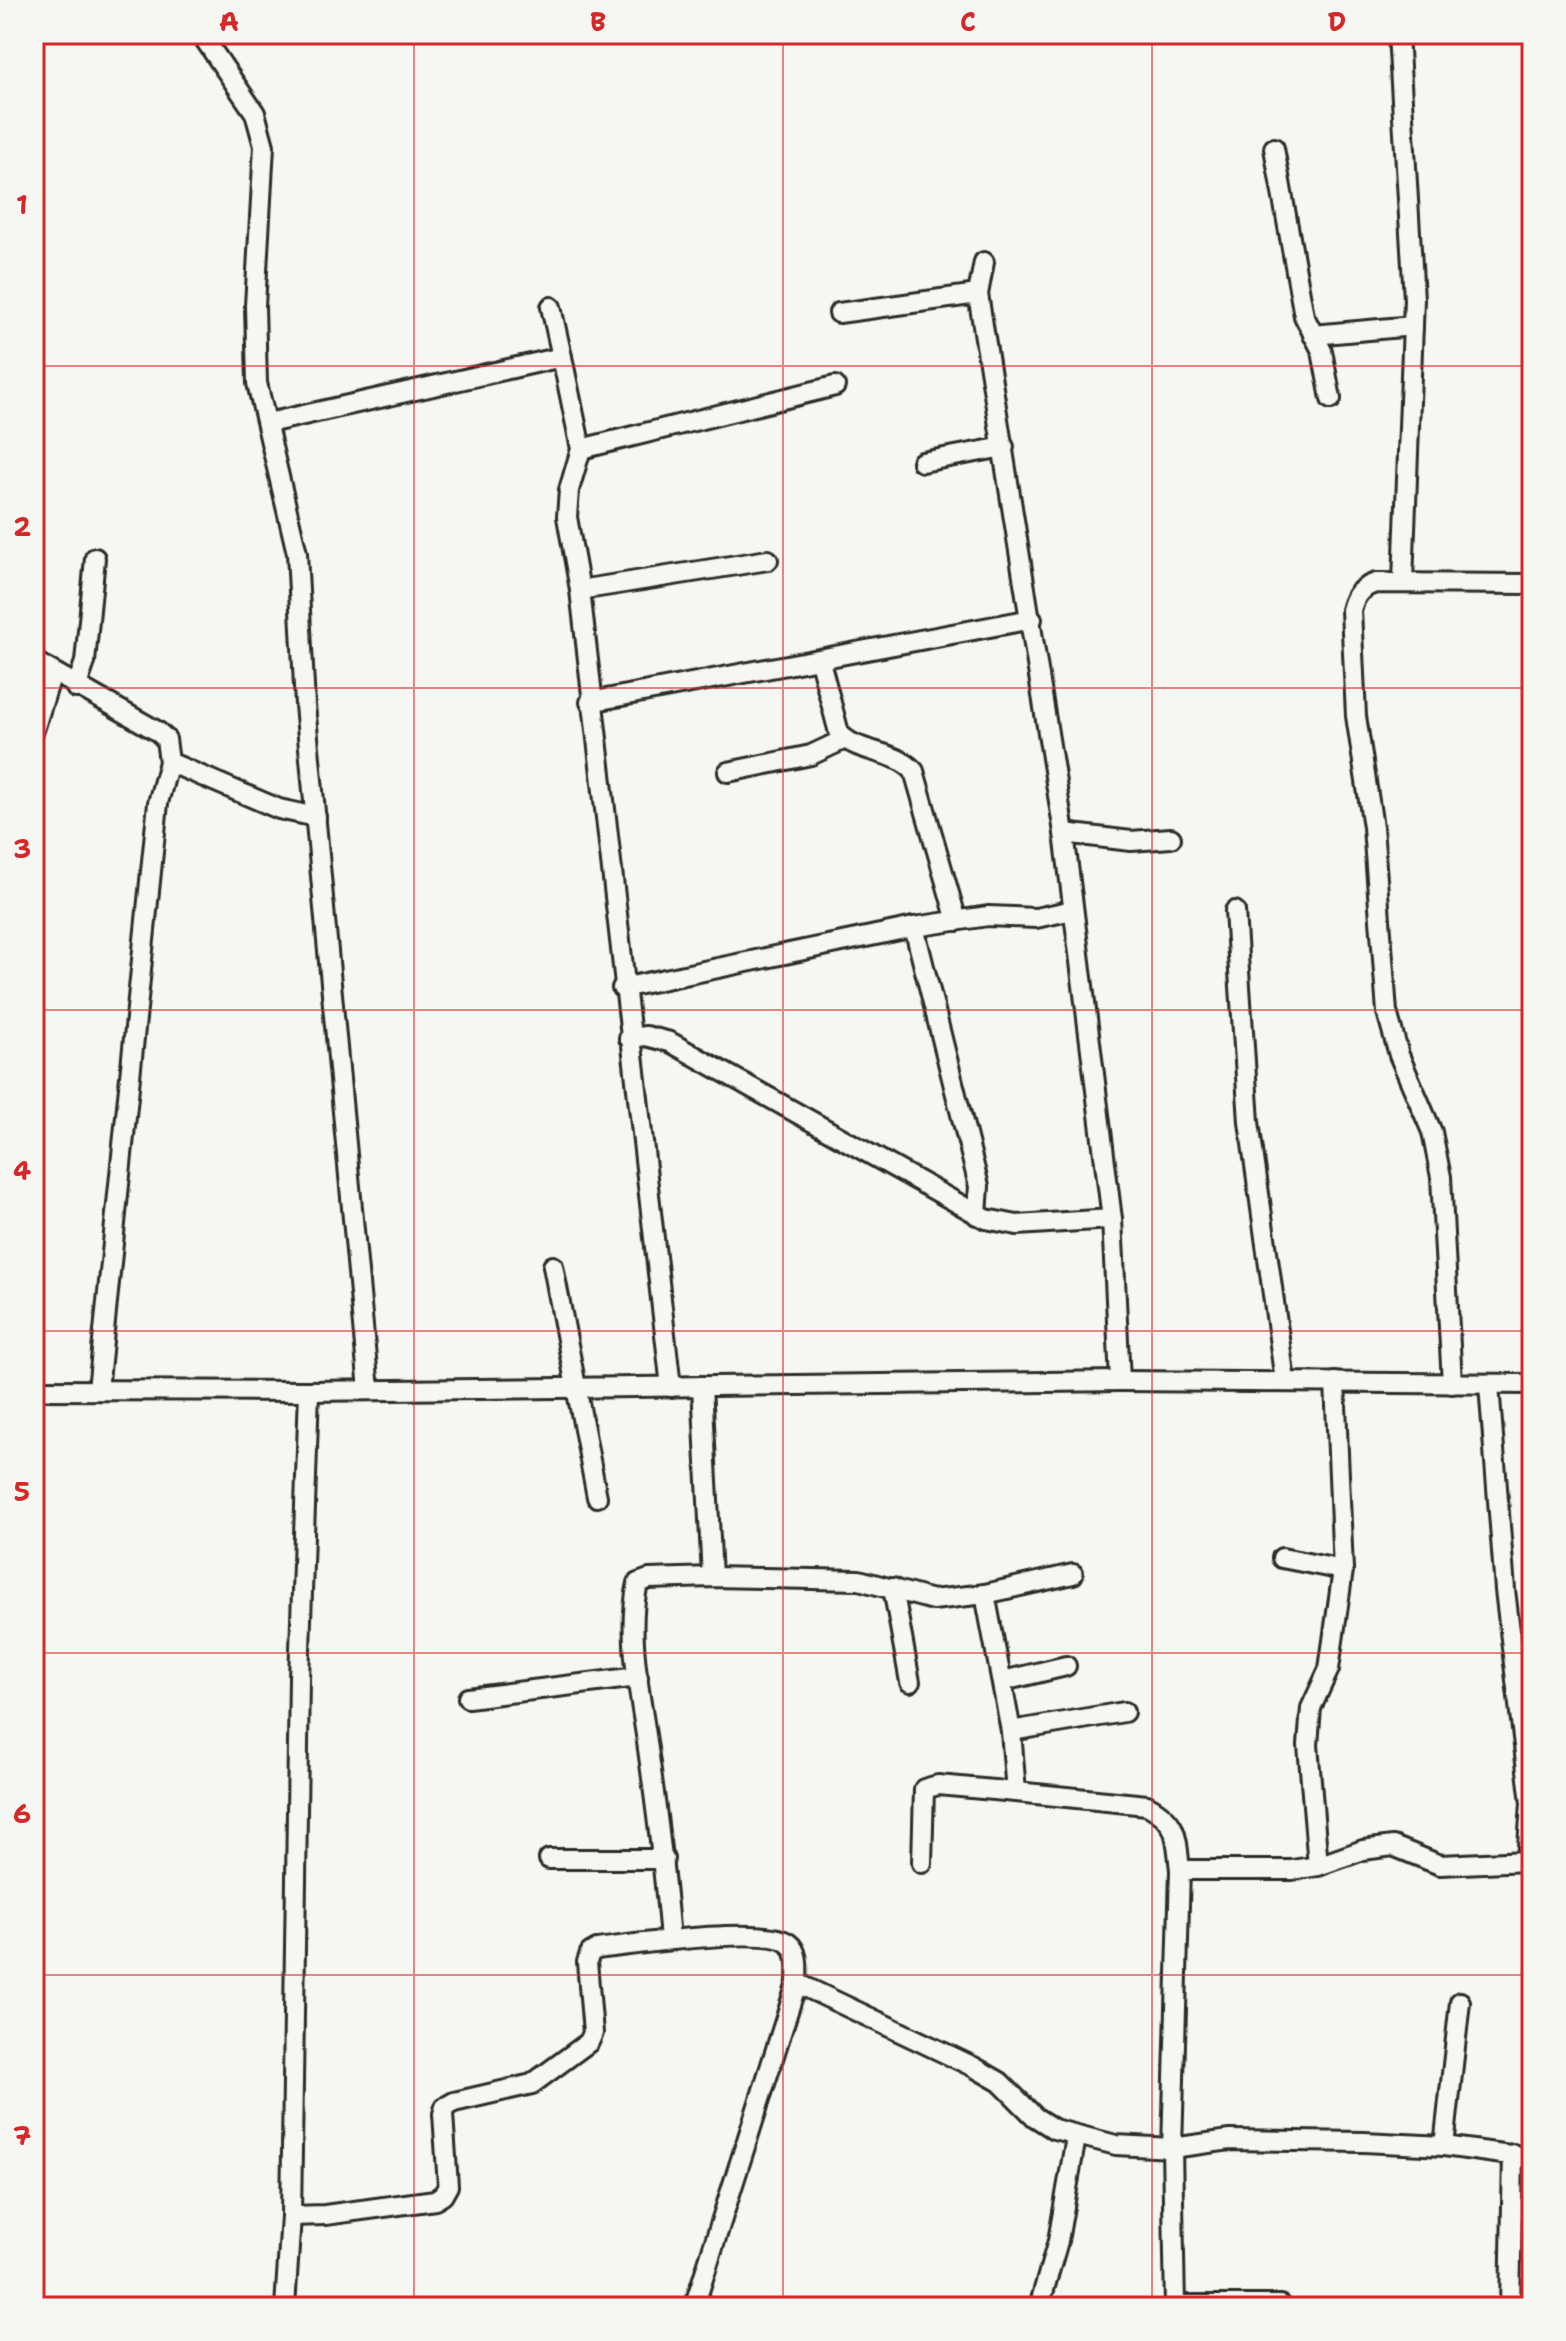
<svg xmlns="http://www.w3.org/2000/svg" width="1566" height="2341" font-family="'Shantell Sans',sans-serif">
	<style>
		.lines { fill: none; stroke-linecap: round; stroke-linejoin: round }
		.minor-casing { stroke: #2b2b2b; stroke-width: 24 }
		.minor { stroke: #f6f6f2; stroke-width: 18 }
		.grid { fill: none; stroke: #d62828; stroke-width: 2; stroke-opacity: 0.55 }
		.neatline { fill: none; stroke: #d62828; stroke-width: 3 }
		.grid-label { font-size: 26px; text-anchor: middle; font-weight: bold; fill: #d62828 }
	</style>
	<rect width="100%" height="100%" fill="#f6f6f2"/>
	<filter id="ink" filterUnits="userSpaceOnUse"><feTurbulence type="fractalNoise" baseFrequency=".0125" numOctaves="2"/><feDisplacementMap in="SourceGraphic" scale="16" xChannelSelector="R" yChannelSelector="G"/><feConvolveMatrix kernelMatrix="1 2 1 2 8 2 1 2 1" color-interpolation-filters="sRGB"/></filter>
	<g filter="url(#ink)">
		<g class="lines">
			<g class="minor-casing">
				<g id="minor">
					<polyline points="201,34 255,113 264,146 255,306 257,383 297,553 305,705 369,1390"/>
					<polyline points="1398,34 1414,299 1403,581"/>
					<polyline points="1274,148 1304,316 1322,351 1331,399"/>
					<polyline points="984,262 978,294 1064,833 1112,1219 1120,1381"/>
					<polyline points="551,307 562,357"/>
					<polyline points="839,313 978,294"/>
					<polyline points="1313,335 1413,326"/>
					<polyline points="268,423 562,357 581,449 569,490 567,517 580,590 671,1387"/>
					<polyline points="581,449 835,386"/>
					<polyline points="922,462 1004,447"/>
					<polyline points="580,590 768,560"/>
					<polyline points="34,661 157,731 166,739 169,762 279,809 316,817"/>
					<path d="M820 661 839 733C857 754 894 749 914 771L957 921"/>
					<polyline points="76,688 85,662 95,558"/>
					<polyline points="590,702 1032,619"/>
					<polyline points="34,730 52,673"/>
					<polyline points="728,772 811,755 845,739"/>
					<polyline points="1064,833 1131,841 1171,838"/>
					<polyline points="1235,911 1249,1122 1285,1381"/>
					<polyline points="914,927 979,1186 977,1215"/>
					<polyline points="622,988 914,927 988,916 1036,918 1073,910"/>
					<polyline points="629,1038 646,1036 670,1042 986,1219 1017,1225 1112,1219"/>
					<polyline points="553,1266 597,1497"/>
					<path d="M1452 1384 1441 1177 1432 1132 1399 1055 1387 1012 1373 827 1356 716 1351 610C1355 595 1360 588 1376 583L1532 584"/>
					<polyline points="702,1386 712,1577"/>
					<polyline points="34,1390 309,1391 1120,1381 1532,1384"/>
					<polyline points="98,1390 158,803 169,762"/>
					<polyline points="1282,1558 1343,1570"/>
					<polyline points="893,1588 910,1682"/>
					<polyline points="985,1594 1073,1574"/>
					<polyline points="1003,1681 1066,1666"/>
					<polyline points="468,1698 638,1677"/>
					<polyline points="1011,1731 1124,1712"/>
					<polyline points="549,1859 664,1859"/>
					<polyline points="922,1863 924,1789 938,1785 1016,1792"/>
					<polyline points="1318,1866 1308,1745 1311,1708 1329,1669 1343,1570 1335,1382"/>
					<polyline points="1180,1870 1292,1870 1318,1866 1363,1850 1393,1846 1440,1865 1527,1861 1531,1803 1505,1590 1489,1385"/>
					<path d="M670 1940C665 1876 657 1813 648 1749 641 1697 626 1635 638 1583L649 1579 712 1577 859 1580 933 1600 985 1594 1011 1731 1016 1792 1147 1805C1179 1822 1176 1837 1180 1870L1172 2148 1175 2307"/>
					<polyline points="1444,2146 1460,2002"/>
					<path d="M291 2216 325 2215 435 2200 443 2195 448 2186 443 2114 445 2107 454 2102 532 2084 589 2042 593 2033 587 1962 590 1953 597 1949C630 1945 765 1925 788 1943 800 1952 797 1969 797 1983L974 2067 1000 2082 1035 2117 1054 2129 1116 2145 1172 2148 1230 2140 1364 2142 1444 2146 1532 2158"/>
					<polyline points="1175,2305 1280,2305"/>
					<polyline points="285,2307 291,2216 299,1678 309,1391"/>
					<polyline points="694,2307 797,1983"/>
					<polyline points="1039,2307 1058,2241 1076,2137"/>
					<polyline points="1510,2307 1513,2154"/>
				</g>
			</g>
			<use href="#minor" class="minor"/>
		</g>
	</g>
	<path class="grid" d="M414 34V2307M783 34V2307M1152 34V2307M34 366H1532M34 688H1532M34 1010H1532M34 1331H1532M34 1653H1532M34 1975H1532"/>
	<rect width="1566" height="2341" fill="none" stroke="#f6f6f2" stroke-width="88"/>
	<rect x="44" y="44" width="1478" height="2253" class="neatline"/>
	<g class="grid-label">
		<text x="229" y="31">A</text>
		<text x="598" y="31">B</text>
		<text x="968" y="31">C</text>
		<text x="1337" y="31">D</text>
		<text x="22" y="214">1</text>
		<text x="22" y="536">2</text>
		<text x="22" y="858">3</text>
		<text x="22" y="1180">4</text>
		<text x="22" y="1501">5</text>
		<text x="22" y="1823">6</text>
		<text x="22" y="2145">7</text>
	</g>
</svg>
